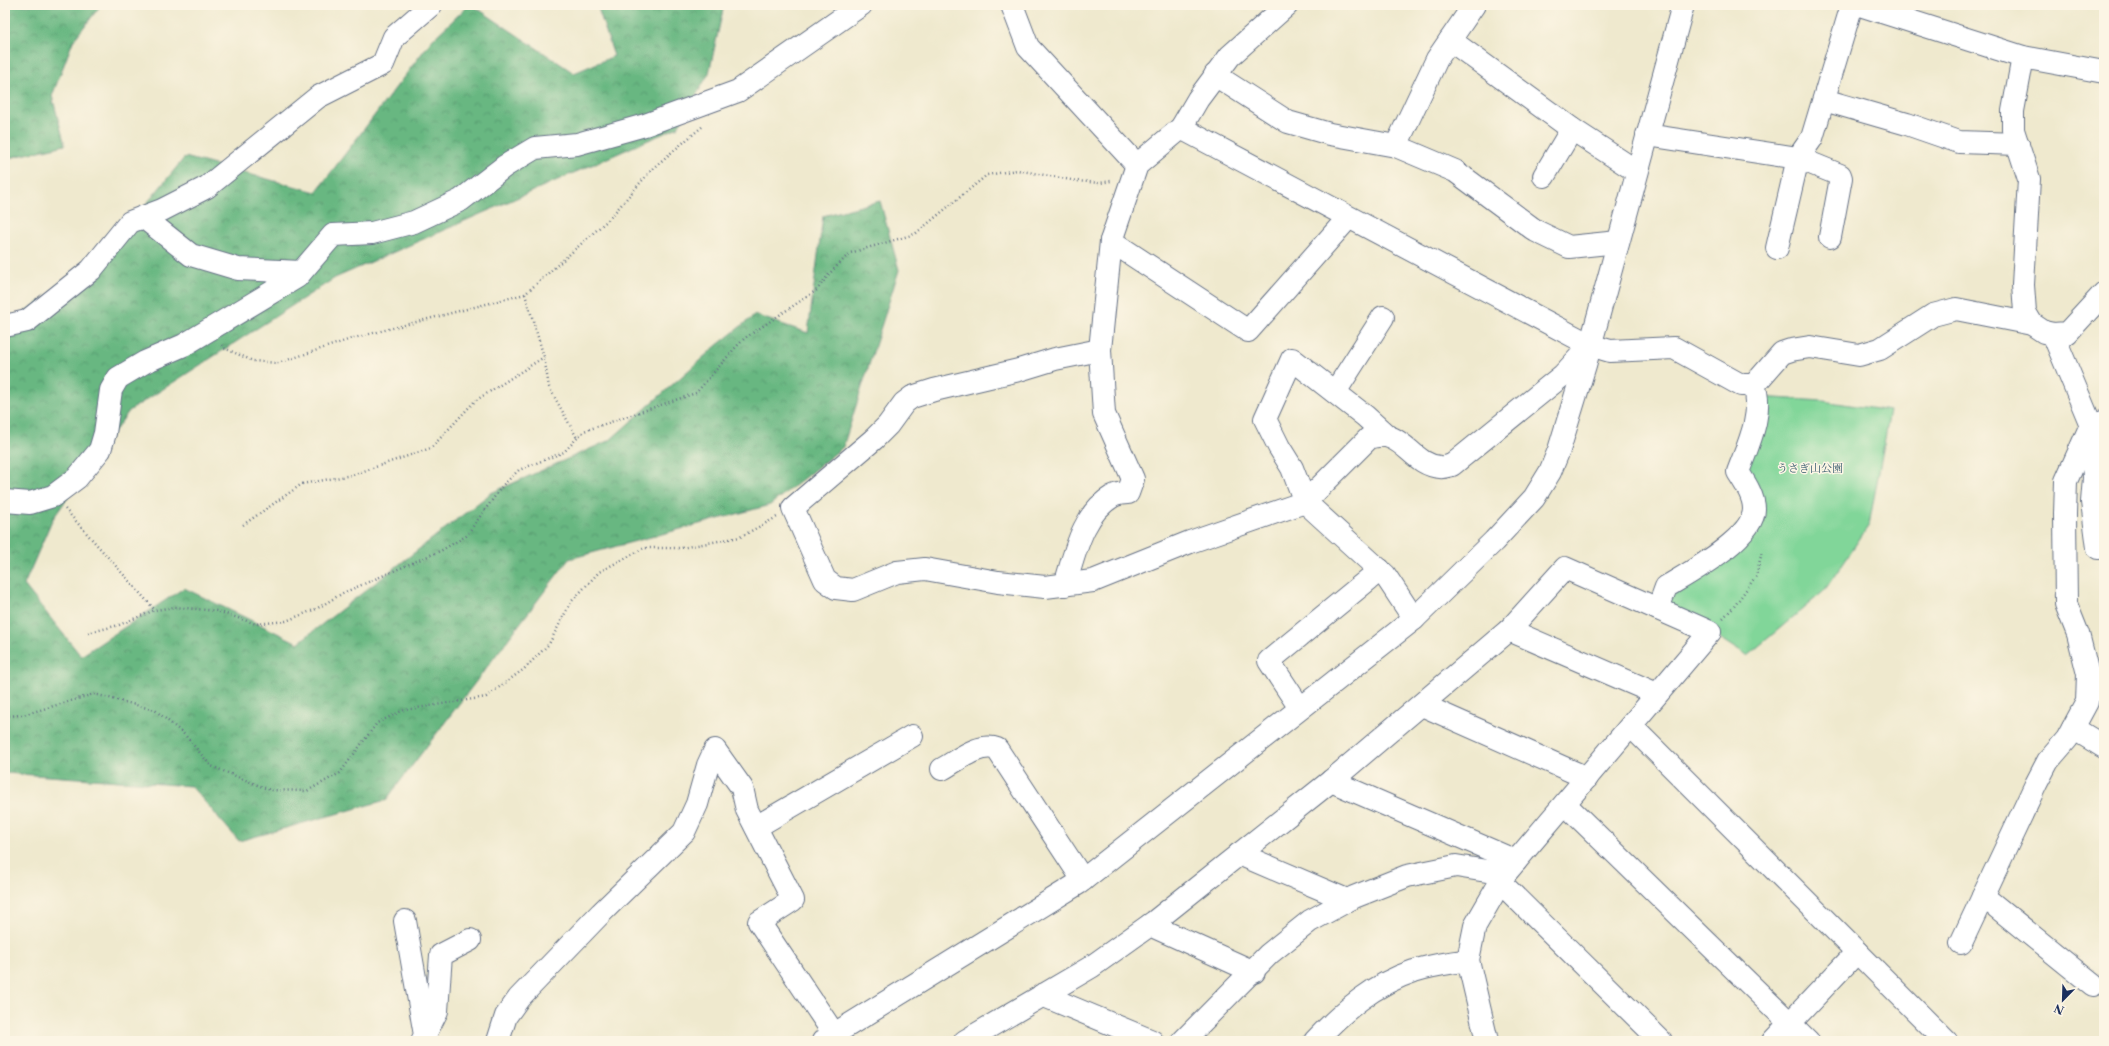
<svg xmlns="http://www.w3.org/2000/svg" width="2109" height="1046" font-family="'Libre Caslon Text','Noto Serif JP',serif">
	<style>
		.green { fill: #81d699; stroke: #4e827c }
		.forest { fill: url(#forest-crowns); stroke: #427370 }
		.lines { fill: none; stroke-linecap: round; stroke-linejoin: round }
		.minor-casing { stroke: #657085; stroke-width: 24 }
		.path { stroke: #657085; stroke-width: 2.5; stroke-dasharray: 1 3; stroke-linecap: butt }
		.minor { stroke: #fff; stroke-width: 22 }
		.labels { text-anchor: middle; stroke-width: 3; stroke-linejoin: round; paint-order: stroke }
		.park-label { font-size: 11px; fill: #34596d; stroke: #fcf5e5 }
	</style>
	<defs>
		<pattern id="forest-crowns" width="20" height="18" patternUnits="userSpaceOnUse"><rect width="20" height="18" fill="#68b781"/><path d="M2 6a3 3 0 1 1 6 0M12 15a3 3 0 1 1 6 0" fill="none" stroke="#55956d"/></pattern>
	</defs>
	<rect width="100%" height="100%" fill="#fcf5e5"/>
	<filter id="ink" filterUnits="userSpaceOnUse"><feTurbulence type="fractalNoise" baseFrequency=".025" numOctaves="2"/><feDisplacementMap in="SourceGraphic" scale="8" xChannelSelector="R" yChannelSelector="G"/><feConvolveMatrix kernelMatrix="1 2 1 2 8 2 1 2 1" color-interpolation-filters="sRGB"/></filter>
	<filter id="wash" filterUnits="userSpaceOnUse"><feTurbulence type="fractalNoise" baseFrequency=".012" numOctaves="4" result="noise"/><feDisplacementMap in="SourceGraphic" scale="16" xChannelSelector="R" yChannelSelector="G"/><feGaussianBlur stdDeviation="0.9" result="paint"/><feColorMatrix in="noise" values="0 0 0 0 0 0 0 0 0 0 0 0 0 0 0 0 0 1.4 0 .05"/><feComposite in="paint" operator="in"/></filter>
	<g filter="url(#wash)">
		<rect width="100%" height="100%" fill="#efe9ce"/>
		<polygon class="green" points="1759,397 1823,401 1890,411 1869,525 1824,591 1747,656 1710,632 1658,609 1754,509 1738,472"/>
		<g class="forest">
			<polygon points="5,5 101,5 73,41 52,96 65,145 5,159"/>
			<polygon points="469,5 472,5 574,73 614,56 597,5 724,5 709,73 678,127 335,278 129,411 52,520 24,585 81,656 184,588 298,643 491,493 610,440 716,346 755,315 808,333 823,216 880,201 899,270 843,447 770,505 569,559 386,800 239,841 191,786 5,773 5,324 95,266 185,157 316,192 432,40"/>
		</g>
	</g>
	<g filter="url(#ink)">
		<g class="lines">
			<g class="minor-casing">
				<g id="minor">
					<polyline points="1012,5 1028,47 1137,165"/>
					<polyline points="1860,5 2023,57 2104,72"/>
					<polyline points="1450,40 1572,129 1636,171"/>
					<polyline points="2023,57 2013,111 2013,130 2029,179 2023,285 2025,312 2032,324 2044,332 2053,334 2067,333 2104,293"/>
					<polyline points="1215,75 1288,122 1330,134 1396,146 1455,171 1536,231 1569,247 1618,242"/>
					<polyline points="1824,100 1907,124 1959,142 2018,144"/>
					<polyline points="1181,128 1590,345 1610,351 1674,348 1741,385 1754,385 1782,353 1791,350 1810,347 1859,355 1880,349 1933,315 1956,309 2032,324"/>
					<polyline points="1647,135 1798,158 1812,138 1852,5"/>
					<polyline points="1396,146 1437,59 1474,5"/>
					<polyline points="1544,176 1572,129"/>
					<polyline points="143,217 191,255 238,269 301,272"/>
					<polyline points="1111,241 1248,331 1348,218"/>
					<polyline points="1777,248 1798,158 1840,175 1841,178 1830,237"/>
					<polyline points="5,326 27,321 91,270 130,222 162,210 207,187 318,97 383,64 394,37 431,5"/>
					<polyline points="2053,334 2091,425 2094,478 2092,502 2098,548"/>
					<path d="M1100 350 1055 359 1019 370 934 390 912 397 904 403 888 425 874 439 793 508 825 580 836 588 853 590 897 572 925 569 998 582 1045 587 1093 581 1190 542 1305 502 1369 438C1402 426 1410 465 1440 467 1443 468 1448 466 1452 465L1563 375 1586 350"/>
					<polyline points="1335,392 1383,317"/>
					<polyline points="1386,435 1365,416 1292,359 1265,419 1279,447 1292,468 1305,502 1385,575 1414,619"/>
					<polyline points="5,501 30,503 53,496 77,478 100,450 105,433 111,390 118,378 145,362 184,345 297,277 333,235 372,233 414,222 461,200 505,166 535,148 577,144 645,125 738,91 861,5"/>
					<path d="M1065 585C1075 553 1082 514 1113 496 1117 494 1123 493 1128 493L1133 479 1104 414 1100 350 1111 241 1137 165 1181 128 1198 99 1230 56 1287 5"/>
					<path d="M1658 609 1666 587C1689 573 1754 538 1754 509 1754 496 1745 483 1738 472 1748 445 1764 413 1754 385"/>
					<polyline points="1509,630 1657,694"/>
					<polyline points="1422,705 1587,778"/>
					<polyline points="1300,708 1269,661 1380,570"/>
					<polyline points="1631,726 1946,1041"/>
					<polyline points="2073,728 2104,747"/>
					<path d="M942 769C957 761 979 742 997 749L1083 880"/>
					<polyline points="1331,781 1516,861"/>
					<polyline points="1565,804 1808,1041"/>
					<polyline points="756,827 912,736"/>
					<polyline points="1239,854 1347,900"/>
					<polyline points="1501,883 1661,1041"/>
					<polyline points="1983,896 2093,985"/>
					<polyline points="405,921 425,1035 422,1041"/>
					<polyline points="1150,925 1254,972"/>
					<polyline points="1961,943 2036,784 2048,761 2067,739 2087,702 2088,674 2078,634 2066,604 2065,514 2066,481 2091,425 2104,422"/>
					<polyline points="1042,995 1152,1041"/>
					<polyline points="425,1035 437,1011 441,955 470,940"/>
					<polyline points="498,1041 506,1016 519,998 601,913 684,832 697,804 708,765 715,750 742,788 747,810 793,900 759,922 834,1034"/>
					<polyline points="823,1041 1079,883 1414,619 1494,541 1534,498 1550,472 1559,450 1585,365 1683,5"/>
					<polyline points="965,1041 1091,967 1154,922 1331,781 1509,630 1565,568 1710,632 1516,861 1505,874 1475,926 1468,960 1487,1041"/>
					<polyline points="1183,1041 1269,954 1310,921 1354,897 1407,876 1456,866 1505,874"/>
					<path d="M1315 1041C1343 1011 1374 984 1414 971 1431 965 1451 963 1468 960"/>
					<polyline points="1773,1041 1857,952"/>
				</g>
			</g>
			<g class="path">
				<polyline points="525,294 544,357 549,387 577,438"/>
				<polyline points="222,345 224,348 253,361 278,363 354,338 525,294 609,219 653,168 703,126"/>
				<polyline points="65,509 155,610 175,607 217,611 256,624 286,621 316,609 343,593 442,550 466,536 503,485 519,470 564,452 584,431 696,393 736,347 745,338 817,290 829,274 850,253 915,234 987,175 1017,170 1077,181 1100,183 1111,181"/>
				<polyline points="243,525 302,484 352,475 431,448 475,401 544,357"/>
				<polyline points="1723,618 1733,608 1756,576 1762,552"/>
				<polyline points="88,633 119,625 155,610"/>
				<polyline points="5,716 23,715 94,694 155,710 185,735 211,766 270,790 307,791 340,773 377,723 404,710 486,697 524,669 549,644 571,602 599,572 644,548 681,548 740,537 777,517"/>
			</g>
			<use href="#minor" class="minor"/>
		</g>
	</g>
	<g class="labels">
		<g class="park-label">
			<text x="1810" y="472">うさぎ山公園</text>
		</g>
	</g>
	<rect width="2109" height="1046" fill="none" stroke="#fcf5e5" stroke-width="20"/>
	<g transform="translate(2063 1000) rotate(203)" stroke="#fcf5e5" stroke-width="3" paint-order="stroke">
	<path d="M0-3L7 15L0 10L-7 15Z" fill="#1b2f5e"/>
	<text y="-6" font-size="11" font-weight="bold" text-anchor="middle" fill="#1b2f5e">N</text>
	</g>
</svg>
